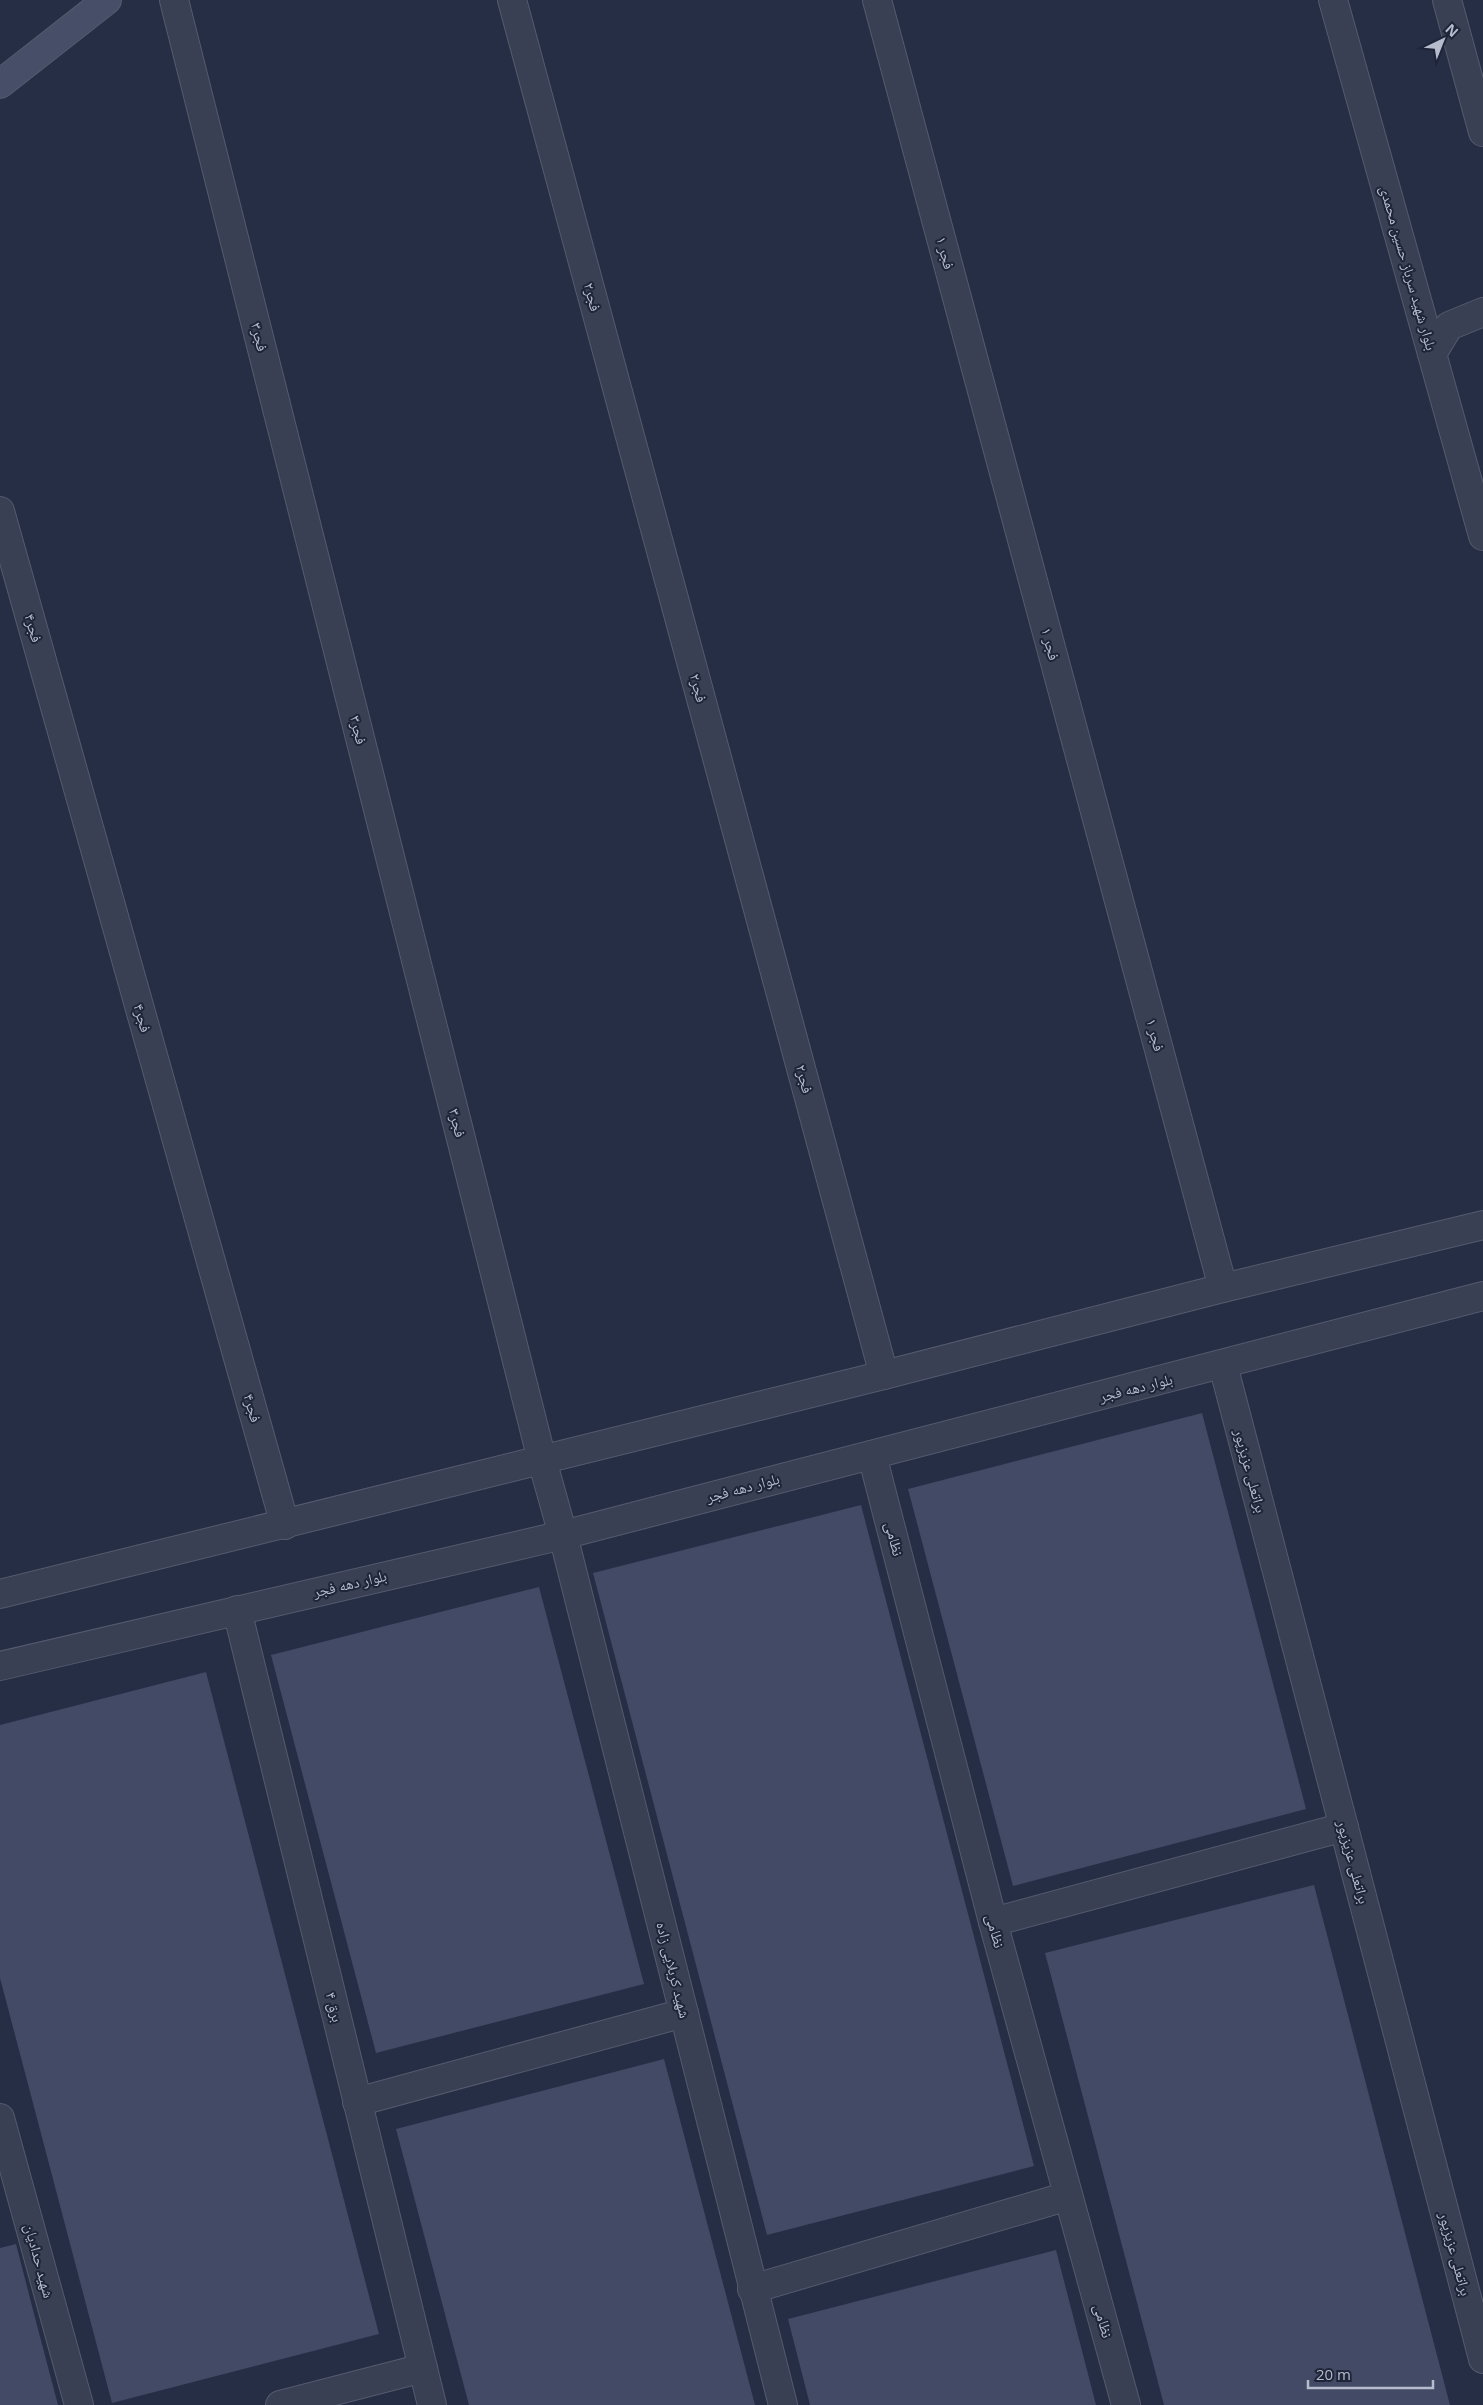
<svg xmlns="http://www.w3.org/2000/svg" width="1483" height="2405" font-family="'Open Sans','Noto Naskh Arabic',sans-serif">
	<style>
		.building { fill: #424a65 }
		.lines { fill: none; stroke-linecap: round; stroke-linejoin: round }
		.minor-casing { stroke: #555b6e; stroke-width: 30 }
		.tertiary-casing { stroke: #555b6e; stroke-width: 30 }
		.secondary-casing { stroke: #555b6e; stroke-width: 30 }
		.minor { stroke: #3a4054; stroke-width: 28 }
		.tertiary { stroke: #3a4054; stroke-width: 28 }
		.secondary { stroke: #474e67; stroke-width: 28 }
		.labels { text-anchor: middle; stroke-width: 4; stroke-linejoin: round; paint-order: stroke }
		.street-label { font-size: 15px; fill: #b7bccd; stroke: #1e2539 }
	</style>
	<rect width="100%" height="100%" fill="#252e44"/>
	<g class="building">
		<polygon points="1202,1413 1306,1809 1013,1886 908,1489"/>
		<polygon points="861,1505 1034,2166 767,2235 593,1573"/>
		<polygon points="539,1587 644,1984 376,2053 271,1655"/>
		<polygon points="206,1672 379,2334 112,2403 0,1978 0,1725"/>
		<polygon points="1314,1885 1450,2405 1164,2405 1045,1953"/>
		<polygon points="664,2059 755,2405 469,2405 396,2129"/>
		<polygon points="16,2244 33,2310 58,2405 0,2405 0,2248"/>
		<polygon points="1056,2250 1096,2405 810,2405 788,2319"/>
	</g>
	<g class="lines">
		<g class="minor-casing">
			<g id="minor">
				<polyline points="174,0 542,1460 563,1535 783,2405"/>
				<polyline points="512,0 884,1375"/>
				<polyline points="877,0 1223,1288"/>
				<polyline points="0,511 285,1525"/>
				<polyline points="1223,1365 1483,2359"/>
				<polyline points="872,1455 993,1922 1126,2405"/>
				<polyline points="237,1610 432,2405"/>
				<polyline points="993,1922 1344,1827"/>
				<polyline points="357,2102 684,2013"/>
				<polyline points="0,2118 79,2405"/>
				<polyline points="752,2289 1068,2196"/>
				<polyline points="280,2405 423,2368"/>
			</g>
		</g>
		<g class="tertiary-casing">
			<g id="tertiary">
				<polyline points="1333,0 1483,536"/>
				<polyline points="1447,0 1483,132"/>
				<polyline points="1432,354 1449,326 1483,312"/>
				<polyline points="0,1594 884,1375 1223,1288 1483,1225"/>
				<polyline points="0,1666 563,1535 1483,1296"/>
			</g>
		</g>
		<g class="secondary-casing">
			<polyline id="secondary" points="0,84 107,0"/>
		</g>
		<use href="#minor" class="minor"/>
		<use href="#tertiary" class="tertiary"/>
		<use href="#secondary" class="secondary"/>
	</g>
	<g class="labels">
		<g class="street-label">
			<text transform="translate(945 253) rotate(75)" y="5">فجر ۱</text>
			<text transform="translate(1408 268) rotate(74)" y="5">بلوار شهید سرباز حسین محمدی</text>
			<text transform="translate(592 297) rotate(75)" y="5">فجر۲</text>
			<text transform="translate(259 337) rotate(76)" y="5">فجر۳</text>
			<text transform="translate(33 628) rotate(74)" y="5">فجر۴</text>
			<text transform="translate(1050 644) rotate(75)" y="5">فجر ۱</text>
			<text transform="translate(698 688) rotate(75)" y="5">فجر۲</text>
			<text transform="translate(358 730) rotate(76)" y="5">فجر۳</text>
			<text transform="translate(142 1018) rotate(74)" y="5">فجر۴</text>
			<text transform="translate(1155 1035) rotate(75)" y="5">فجر ۱</text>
			<text transform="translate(804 1079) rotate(75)" y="5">فجر۲</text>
			<text transform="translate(457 1123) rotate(76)" y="5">فجر۳</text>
			<text transform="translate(1136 1388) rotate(-14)" y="5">بلوار دهه فجر</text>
			<text transform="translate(252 1408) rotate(74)" y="5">فجر۴</text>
			<text transform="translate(1250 1471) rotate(75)" y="5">براتعلی عزیزپور</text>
			<text transform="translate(743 1488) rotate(-15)" y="5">بلوار دهه فجر</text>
			<text transform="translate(894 1539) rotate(76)" y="5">نظامی</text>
			<text transform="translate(350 1584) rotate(-13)" y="5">بلوار دهه فجر</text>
			<text transform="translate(1353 1862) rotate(75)" y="5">براتعلی عزیزپور</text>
			<text transform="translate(995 1931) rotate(75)" y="5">نظامی</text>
			<text transform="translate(673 1970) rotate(76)" y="5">شهید کربلایی زاده</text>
			<text transform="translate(334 2007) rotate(76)" y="5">برق ۴</text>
			<text transform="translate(1455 2254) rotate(75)" y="5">براتعلی عزیزپور</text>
			<text transform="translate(39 2261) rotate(75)" y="5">شهید حدادیان</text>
			<text transform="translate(1103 2321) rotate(75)" y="5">نظامی</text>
		</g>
	</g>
	<g transform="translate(1443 40) rotate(43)" stroke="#1e2539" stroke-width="4" paint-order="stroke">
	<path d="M0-4L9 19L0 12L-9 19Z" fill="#b7bccd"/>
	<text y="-8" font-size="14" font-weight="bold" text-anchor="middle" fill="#b7bccd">N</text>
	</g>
	<path d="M1308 2380v8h125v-8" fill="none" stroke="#b7bccd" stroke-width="2.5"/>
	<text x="1316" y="2380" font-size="15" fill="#b7bccd" stroke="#1e2539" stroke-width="4" paint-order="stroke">20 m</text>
</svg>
